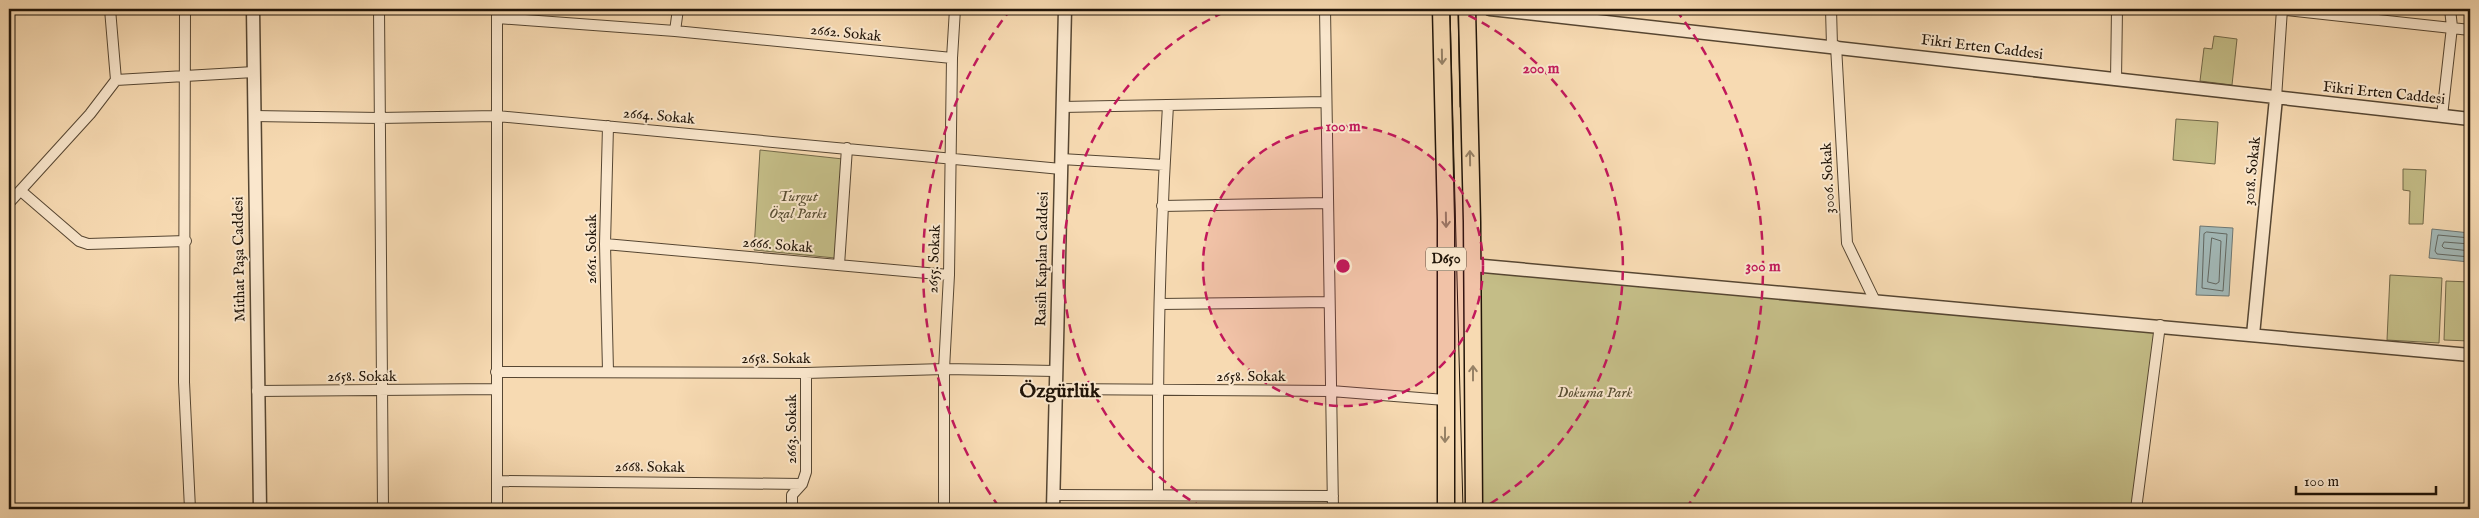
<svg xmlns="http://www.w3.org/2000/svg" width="2479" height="518" font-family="'IM FELL English',serif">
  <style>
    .green { fill: #c4bd87; stroke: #726848 }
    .water { fill: #a2b8b7; stroke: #6e7671 }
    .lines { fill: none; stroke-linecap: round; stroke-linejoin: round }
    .shore { stroke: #616660; stroke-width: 1 }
    .minor-casing { stroke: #564632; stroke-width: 12 }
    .tertiary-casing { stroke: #564632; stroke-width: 15 }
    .trunk-casing { stroke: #201408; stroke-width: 19 }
    .minor { stroke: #fae7cd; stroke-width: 10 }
    .tertiary { stroke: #fae7cd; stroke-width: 12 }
    .trunk { stroke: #f7dab2; stroke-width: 16 }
    .tram { stroke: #201408; stroke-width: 1 }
    .oneway { stroke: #968166 }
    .ring { fill: none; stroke: #c2185b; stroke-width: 2.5; stroke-dasharray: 9 6 }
    .labels { text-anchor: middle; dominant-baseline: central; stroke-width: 4; stroke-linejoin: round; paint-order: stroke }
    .shield { fill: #fae7cd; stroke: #615343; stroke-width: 1 }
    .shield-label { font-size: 14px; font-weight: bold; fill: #201408 }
    .street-label { font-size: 15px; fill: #201408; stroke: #fae7cd }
    .park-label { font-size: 15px; font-style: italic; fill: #594f34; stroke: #fae7cd }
    .district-label { font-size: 20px; font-weight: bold; fill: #201408; stroke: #fae7cd }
    .centre { fill: #c2185b; stroke: #fae7cd; stroke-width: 2.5 }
    .ring-label { font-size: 15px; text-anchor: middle; font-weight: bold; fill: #c2185b; stroke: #fae7cd; stroke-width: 4; stroke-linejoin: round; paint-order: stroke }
  </style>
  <rect width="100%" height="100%" fill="#f7dab2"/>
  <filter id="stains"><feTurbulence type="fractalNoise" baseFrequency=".004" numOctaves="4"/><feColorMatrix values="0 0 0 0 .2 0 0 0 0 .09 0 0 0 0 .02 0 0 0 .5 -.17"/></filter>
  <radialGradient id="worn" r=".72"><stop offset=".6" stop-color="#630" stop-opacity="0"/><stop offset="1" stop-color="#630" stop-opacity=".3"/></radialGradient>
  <path class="green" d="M 2214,36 L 2237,39 L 2232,85 L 2200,81 L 2204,48 L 2212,49 Z
    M 2176,119 L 2218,122 L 2215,164 L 2173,160 Z
    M 760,150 L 843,159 L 835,258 L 754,250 Z
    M 2403,169 L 2426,170 L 2423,224 L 2409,224 L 2410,191 L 2403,190 Z
    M 1472,265 L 2160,325 L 2136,509 L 1475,509 Z
    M 2390,275 L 2442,278 L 2439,343 L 2387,340 Z
    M 2446,281 L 2470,282 L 2470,341 L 2444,340 Z"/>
  <path class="water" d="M 2200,226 L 2233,228 L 2229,296 L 2196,295 Z
    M 2432,229 L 2470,233 L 2469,262 L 2429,258 Z"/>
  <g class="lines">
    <path class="shore" d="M 2207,232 L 2227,234 L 2223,291 L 2202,288 L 2204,234 Z
      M 2212,238 L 2221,241 L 2219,282 L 2216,284 L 2208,282 Z
      M 2470,238 L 2438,235 L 2435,251 L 2437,254 L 2470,257
      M 2470,244 L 2444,242 L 2442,246 L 2444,248 L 2470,251"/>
    <defs>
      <path id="minor" d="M 185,9 L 184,382 L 190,509
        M 379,9 L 383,509
        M 1325,9 L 1333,509
        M 1831,9 L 1832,46
        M 2276,9 L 2470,30
        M 497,18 L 675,31 L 952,58
        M 675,31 L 678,9
        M 1836,46 L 1847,243 L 1875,301
        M 116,80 L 254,72
        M 2116,80 L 2117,9
        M 2276,98 L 2282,9
        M 1062,107 L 1325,102
        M 254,116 L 379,118 L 497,116 L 1061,169
        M 2442,116 L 2452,27 L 2450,9
        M 608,126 L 605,244 L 608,371
        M 1061,159 L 1164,165
        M 21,191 L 79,241 L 88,244 L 186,241
        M 9,203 L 90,114 L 116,80 L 110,9
        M 1162,206 L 1327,203
        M 605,244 L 949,275
        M 839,265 L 847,148
        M 1160,304 L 1329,302
        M 496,372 L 806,373 L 944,369 L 1055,371
        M 1055,389 L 1331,391 L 1445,400
        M 257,391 L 496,389
        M 497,481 L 802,484
        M 1158,494 C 1157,364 1160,235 1168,105
        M 1053,495 L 1333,496
        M 497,509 L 497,9
        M 792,509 L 792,495 L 802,484 L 806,472 L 806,373
        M 944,509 L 944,369 L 949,275 L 952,58 L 955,9
        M 2136,509 L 2160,325"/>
      <path id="tertiary" d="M 253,9 L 260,509
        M 1490,9 L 2470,119
        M 1472,265 L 2470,355
        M 2253,335 L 2276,98
        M 1053,509 L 1065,9"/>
      <path id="trunk" d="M 1441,9 L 1446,220 L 1446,509
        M 1467,9 L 1472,222 L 1474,509"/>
    </defs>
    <use href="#minor" class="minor-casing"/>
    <use href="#tertiary" class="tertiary-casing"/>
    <use href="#trunk" class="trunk-casing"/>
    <use href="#minor" class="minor"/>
    <use href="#tertiary" class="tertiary"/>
    <use href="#trunk" class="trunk"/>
    <path class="tram" d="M 1450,9 L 1463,509
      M 1458,9 L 1460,107"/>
  </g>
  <defs><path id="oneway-shaft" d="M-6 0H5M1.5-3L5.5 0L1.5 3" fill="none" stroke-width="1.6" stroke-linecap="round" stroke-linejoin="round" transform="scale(1.25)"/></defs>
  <g class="oneway">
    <use href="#oneway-shaft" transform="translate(1442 57) rotate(89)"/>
    <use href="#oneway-shaft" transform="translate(1470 158) rotate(-91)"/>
    <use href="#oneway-shaft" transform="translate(1446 220) rotate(89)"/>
    <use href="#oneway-shaft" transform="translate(1473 373) rotate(-90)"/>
    <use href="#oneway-shaft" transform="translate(1445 435) rotate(90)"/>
  </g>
  <circle cx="1343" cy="266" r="140" fill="#c2185b" fill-opacity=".12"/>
  <g class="ring">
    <circle cx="1343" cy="266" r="140"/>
    <path d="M1203 508A280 280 0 0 1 1231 9M1455 9A280 280 0 0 1 1483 508"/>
    <path d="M999 507A420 420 0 0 1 1010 10M1676 10A420 420 0 0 1 1687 507"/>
  </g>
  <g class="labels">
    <rect class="shield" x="1426" y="247.5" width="40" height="23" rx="4"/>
    <g class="shield-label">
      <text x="1446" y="259">D650</text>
    </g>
    <g class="street-label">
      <text transform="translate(846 33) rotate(6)">2662. Sokak</text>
      <text transform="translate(1982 47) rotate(7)">Fikri Erten Caddesi</text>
      <text transform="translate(2384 93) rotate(6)">Fikri Erten Caddesi</text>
      <text transform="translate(659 116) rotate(5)">2664. Sokak</text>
      <text transform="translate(2252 171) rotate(-84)">3018. Sokak</text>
      <text transform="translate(1828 178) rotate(-93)">3006. Sokak</text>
      <text transform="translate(778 245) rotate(5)">2666. Sokak</text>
      <text transform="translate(591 249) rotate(-90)">2661. Sokak</text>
      <text transform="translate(239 259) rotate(-91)">Mithat Paşa Caddesi</text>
      <text transform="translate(934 259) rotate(-88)">2655. Sokak</text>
      <text transform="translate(1042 259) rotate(-89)">Rasih Kaplan Caddesi</text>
      <text x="776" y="358">2658. Sokak</text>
      <text x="362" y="376">2658. Sokak</text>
      <text x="1251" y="376">2658. Sokak</text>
      <text transform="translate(791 429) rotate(-90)">2663. Sokak</text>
      <text transform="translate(650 467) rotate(1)">2668. Sokak</text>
    </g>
    <g class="park-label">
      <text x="798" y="196">Turgut<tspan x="798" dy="17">Özal Parkı</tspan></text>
      <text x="1595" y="392">Dokuma Park</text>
    </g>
    <g class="district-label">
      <text x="1060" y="391">Özgürlük</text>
    </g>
  </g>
  <circle cx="1343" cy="266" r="8" class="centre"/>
  <g class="ring-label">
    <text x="1541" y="73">200 m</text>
    <text x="1343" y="131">100 m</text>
    <text x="1763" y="271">300 m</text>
  </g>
  <rect width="2479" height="518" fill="none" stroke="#f7dab2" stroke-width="30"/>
  <rect x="10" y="10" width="2459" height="498" fill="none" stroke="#201408" stroke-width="2.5"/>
  <rect x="15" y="15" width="2449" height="488" fill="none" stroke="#201408"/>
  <path d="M2296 486v8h140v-8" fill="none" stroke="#201408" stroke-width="2.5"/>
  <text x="2304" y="486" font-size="15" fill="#201408" stroke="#fae7cd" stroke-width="4" paint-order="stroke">100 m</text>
  <rect width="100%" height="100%" filter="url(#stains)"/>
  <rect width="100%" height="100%" fill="url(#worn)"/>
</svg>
